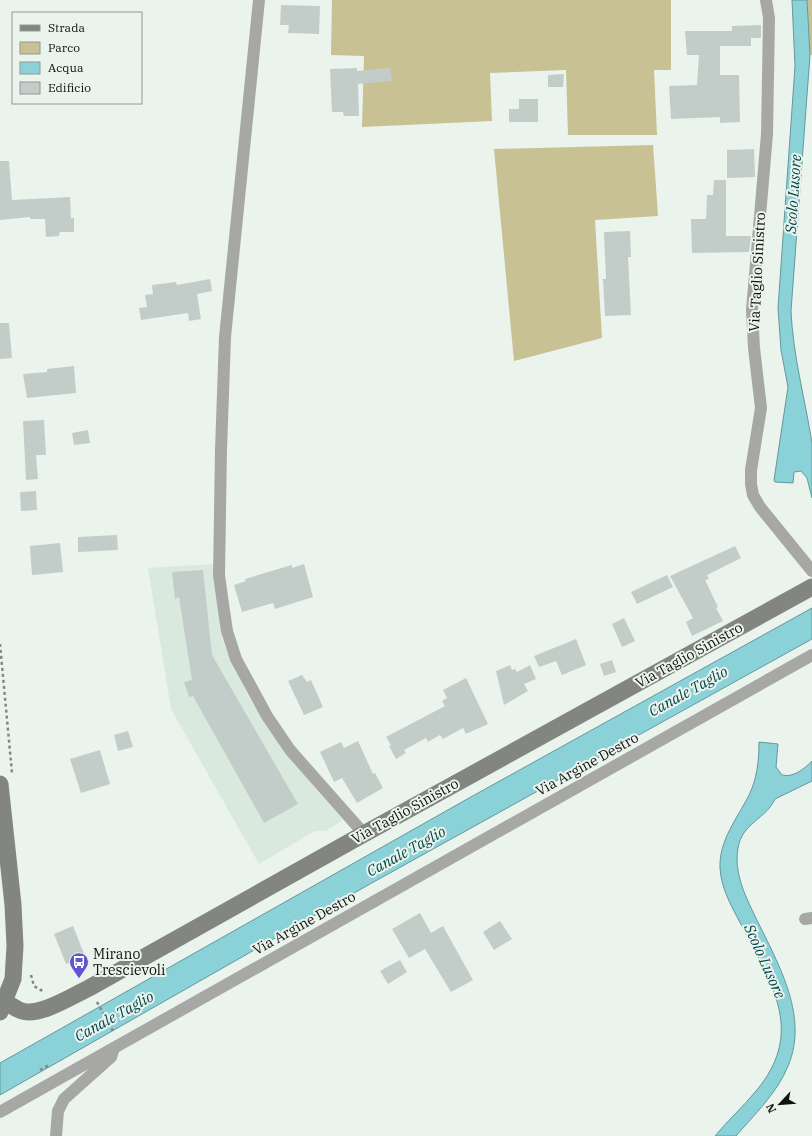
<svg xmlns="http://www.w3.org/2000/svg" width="812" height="1136" font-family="'IBM Plex Serif',serif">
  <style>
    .built { fill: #dae9dd }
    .green { fill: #c7c193 }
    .water { fill: #8ad1d8; stroke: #65989c }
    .building { fill: #c2cdca }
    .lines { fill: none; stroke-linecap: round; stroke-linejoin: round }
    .path { stroke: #828884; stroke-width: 2.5; stroke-dasharray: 3 3; stroke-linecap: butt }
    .street { stroke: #a7a8a5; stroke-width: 12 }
    .secondary { stroke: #838680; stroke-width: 17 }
    .labels { text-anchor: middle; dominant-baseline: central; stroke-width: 4; stroke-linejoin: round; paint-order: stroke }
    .street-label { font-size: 14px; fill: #0f1210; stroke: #ebf3ed }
    .poi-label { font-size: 14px; fill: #0f1210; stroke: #ebf3ed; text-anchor: start }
    .water-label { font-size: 15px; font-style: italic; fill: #03474c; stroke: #ebf3ed }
  </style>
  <rect width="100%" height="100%" fill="#ebf3ed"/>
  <path class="built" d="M 214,564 L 215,591 L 223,642 L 248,696 L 285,754 L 343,820 L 326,831 L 315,831 L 259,864 L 171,709 L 148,568 Z"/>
  <path class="green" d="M 332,0 L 671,0 L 671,70 L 654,70 L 657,135 L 568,135 L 566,70 L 490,73 L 492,121 L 362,127 L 364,56 L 331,55 Z
    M 807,0 L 812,0 L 812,55 L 810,55 Z
    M 653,145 L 658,216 L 595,220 L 602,338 L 514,361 L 494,149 Z"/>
  <path class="water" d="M 792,0 L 807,0 L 810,55 L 791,311 C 793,356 805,399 812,443 C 812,461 812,481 812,498 L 807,478 L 801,471 L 794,472 L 793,483 L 775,482 L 774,480 L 788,387 L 781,350 L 778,308 L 795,66 Z
    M 812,608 L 812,639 L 370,884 L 0,1095 L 0,1063 L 469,798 Z
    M 759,742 L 778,744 L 776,767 L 782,775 C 793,778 804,769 812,761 L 812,781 L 775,799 C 766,819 742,823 738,848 C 734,872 744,893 754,914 C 776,960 810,1015 788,1066 C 778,1092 754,1115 736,1136 L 715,1136 C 728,1120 743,1107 756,1091 C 804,1034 774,988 745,932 C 735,912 721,891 720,868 C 719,840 737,819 749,795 C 757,779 759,761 759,742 Z"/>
  <path class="building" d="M 281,5 L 320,6 L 319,34 L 288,33 L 289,25 L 280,25 Z
    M 761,25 L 761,38 L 751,38 L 751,46 L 720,46 L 720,75 L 739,75 L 740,122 L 720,123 L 720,117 L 671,119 L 669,86 L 697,85 L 699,55 L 687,55 L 685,31 L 732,31 L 732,26 Z
    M 357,68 L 357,71 L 390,68 L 392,81 L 358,84 L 359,116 L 344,116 L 343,112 L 332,112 L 330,69 Z
    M 564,74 L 563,87 L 548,87 L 548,75 Z
    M 519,99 L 538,99 L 538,122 L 509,122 L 509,109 L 519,109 Z
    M 754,149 L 755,177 L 727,178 L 727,150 Z
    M 0,161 L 9,161 L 12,200 L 70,197 L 71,218 L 74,218 L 74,232 L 60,232 L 59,236 L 46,237 L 45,219 L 30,219 L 30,217 L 0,220 Z
    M 714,180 L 726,180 L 726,236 L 751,236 L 749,252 L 692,253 L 691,219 L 706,219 L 707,195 L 713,195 Z
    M 630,231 L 631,257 L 628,257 L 631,315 L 605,316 L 603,279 L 606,279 L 604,232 Z
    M 210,279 L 212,291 L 197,294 L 201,319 L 189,321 L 188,313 L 141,320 L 139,308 L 147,307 L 145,295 L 153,294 L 152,285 L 176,282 L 177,285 Z
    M 0,323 L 9,323 L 12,358 L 0,359 Z
    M 74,366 L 76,393 L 27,398 L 23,374 L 47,372 L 47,369 Z
    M 44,420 L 46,455 L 36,455 L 38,479 L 26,480 L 23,421 Z
    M 88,430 L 90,443 L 74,445 L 72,433 Z
    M 36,491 L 37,510 L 21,511 L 20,492 Z
    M 117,535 L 118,550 L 78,552 L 78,537 Z
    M 60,543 L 63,572 L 32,575 L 30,546 Z
    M 735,546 L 741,558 L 707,575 L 709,579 L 705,580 L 718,607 L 716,608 L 723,621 L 692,636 L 686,622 L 693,618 L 670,576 Z
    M 304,564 L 313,597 L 275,609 L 273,603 L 242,612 L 234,585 L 246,581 L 245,579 L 292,565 L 292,568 Z
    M 203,570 L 212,655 L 298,804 L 264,823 L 193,696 L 189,697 L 184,682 L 192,680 L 179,597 L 175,599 L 172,572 Z
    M 667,575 L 673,587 L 637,604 L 631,592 Z
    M 624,618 L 635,641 L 622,647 L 612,624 Z
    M 576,639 L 586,665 L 562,675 L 556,661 L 539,667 L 534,656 Z
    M 612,660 L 616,672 L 604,676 L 600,664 Z
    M 510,665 L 512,670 L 515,669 L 517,672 L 530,665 L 536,679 L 524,684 L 528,691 L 504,705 L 496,671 Z
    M 302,675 L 307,682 L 311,680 L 323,707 L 304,715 L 288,681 Z
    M 466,678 L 488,724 L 466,734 L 463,728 L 443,739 L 440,735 L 428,742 L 426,738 L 404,750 L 406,753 L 396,759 L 389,746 L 391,745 L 386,737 L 445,706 L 442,701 L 447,698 L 443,690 Z
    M 128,731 L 133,747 L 118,751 L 114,735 Z
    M 358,741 L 373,774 L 375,773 L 383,788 L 357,803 L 342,778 L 334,782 L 320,752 L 341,742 L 344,748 Z
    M 100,750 L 110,784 L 81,793 L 70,759 Z
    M 420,913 L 431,933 L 443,926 L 473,980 L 451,992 L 425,949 L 409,958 L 392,929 Z
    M 500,921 L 512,939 L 494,950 L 483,932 Z
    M 73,926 L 85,956 L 66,964 L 54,934 Z
    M 400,960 L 407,972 L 388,984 L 380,971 Z"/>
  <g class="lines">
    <path class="path" d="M 0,644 L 12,773
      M 31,975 L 34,986 L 44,992
      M 97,1002 L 114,1033
      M 40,1070 L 49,1065"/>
    <path class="street" d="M 259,0 L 225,337 L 221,450 L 219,575 L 223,604 L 227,631 L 236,659 L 267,716 L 290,750 L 358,827 L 362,835
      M 766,0 L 769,18 L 767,134 L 752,310 L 754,348 L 761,408 L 751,470 L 751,484 L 753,495 L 760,507 L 812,571
      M 805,919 L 812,918
      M 0,1112 L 812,655
      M 56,1136 L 58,1111 L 64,1099 L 111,1057 L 114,1048"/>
    <path class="secondary" d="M 0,784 L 13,905 L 15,946 L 13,979 L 0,1012
      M 5,1002 C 11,1005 16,1009 22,1011 C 39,1017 74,995 89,988 L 362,835 L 812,587"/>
  </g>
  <defs>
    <symbol id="bus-pin" viewBox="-11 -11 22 30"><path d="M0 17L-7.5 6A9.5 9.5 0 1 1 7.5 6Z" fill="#5e57cf" stroke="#ebf3ed"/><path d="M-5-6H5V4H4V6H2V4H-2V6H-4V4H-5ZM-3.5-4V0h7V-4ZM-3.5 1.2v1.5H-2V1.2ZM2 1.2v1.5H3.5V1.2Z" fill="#fff"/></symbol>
  </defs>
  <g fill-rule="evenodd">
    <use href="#bus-pin" x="68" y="951" width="22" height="30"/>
  </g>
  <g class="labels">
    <g class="street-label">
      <text transform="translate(757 272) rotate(-87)">Via Taglio Sinistro</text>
      <text transform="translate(689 655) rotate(-29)">Via Taglio Sinistro</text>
      <text transform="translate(587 764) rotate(-29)">Via Argine Destro</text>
      <text transform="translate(405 811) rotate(-29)">Via Taglio Sinistro</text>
      <text transform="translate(304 923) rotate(-29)">Via Argine Destro</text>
    </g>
    <g class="poi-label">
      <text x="93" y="954">Mirano<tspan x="93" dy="16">Trescievoli</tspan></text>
    </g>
    <g class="water-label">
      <text transform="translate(793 194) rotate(-86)">Scolo Lusore</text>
      <text transform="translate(688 691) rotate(-29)">Canale Taglio</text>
      <text transform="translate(406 851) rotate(-29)">Canale Taglio</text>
      <text transform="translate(765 961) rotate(66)">Scolo Lusore</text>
      <text transform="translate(114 1016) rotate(-29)">Canale Taglio</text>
    </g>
  </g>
  <rect x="12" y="12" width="130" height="92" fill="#ebf3ed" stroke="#939995"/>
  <rect x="20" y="25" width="20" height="6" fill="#838680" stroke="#939995"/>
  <text x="48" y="32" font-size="12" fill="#0f1210">Strada</text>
  <rect x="20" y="42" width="20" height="12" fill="#c7c193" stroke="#939995"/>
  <text x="48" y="52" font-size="12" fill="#0f1210">Parco</text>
  <rect x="20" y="62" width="20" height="12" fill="#8ad1d8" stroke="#939995"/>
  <text x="48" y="72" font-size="12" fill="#0f1210">Acqua</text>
  <rect x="20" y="82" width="20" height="12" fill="#c2cdca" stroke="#939995"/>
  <text x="48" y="92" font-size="12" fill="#0f1210">Edificio</text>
  <g transform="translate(780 1104) rotate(244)" stroke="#ebf3ed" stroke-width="3" paint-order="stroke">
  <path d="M0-3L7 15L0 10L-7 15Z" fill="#0f1210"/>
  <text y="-6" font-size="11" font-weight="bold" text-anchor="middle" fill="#0f1210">N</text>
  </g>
</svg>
